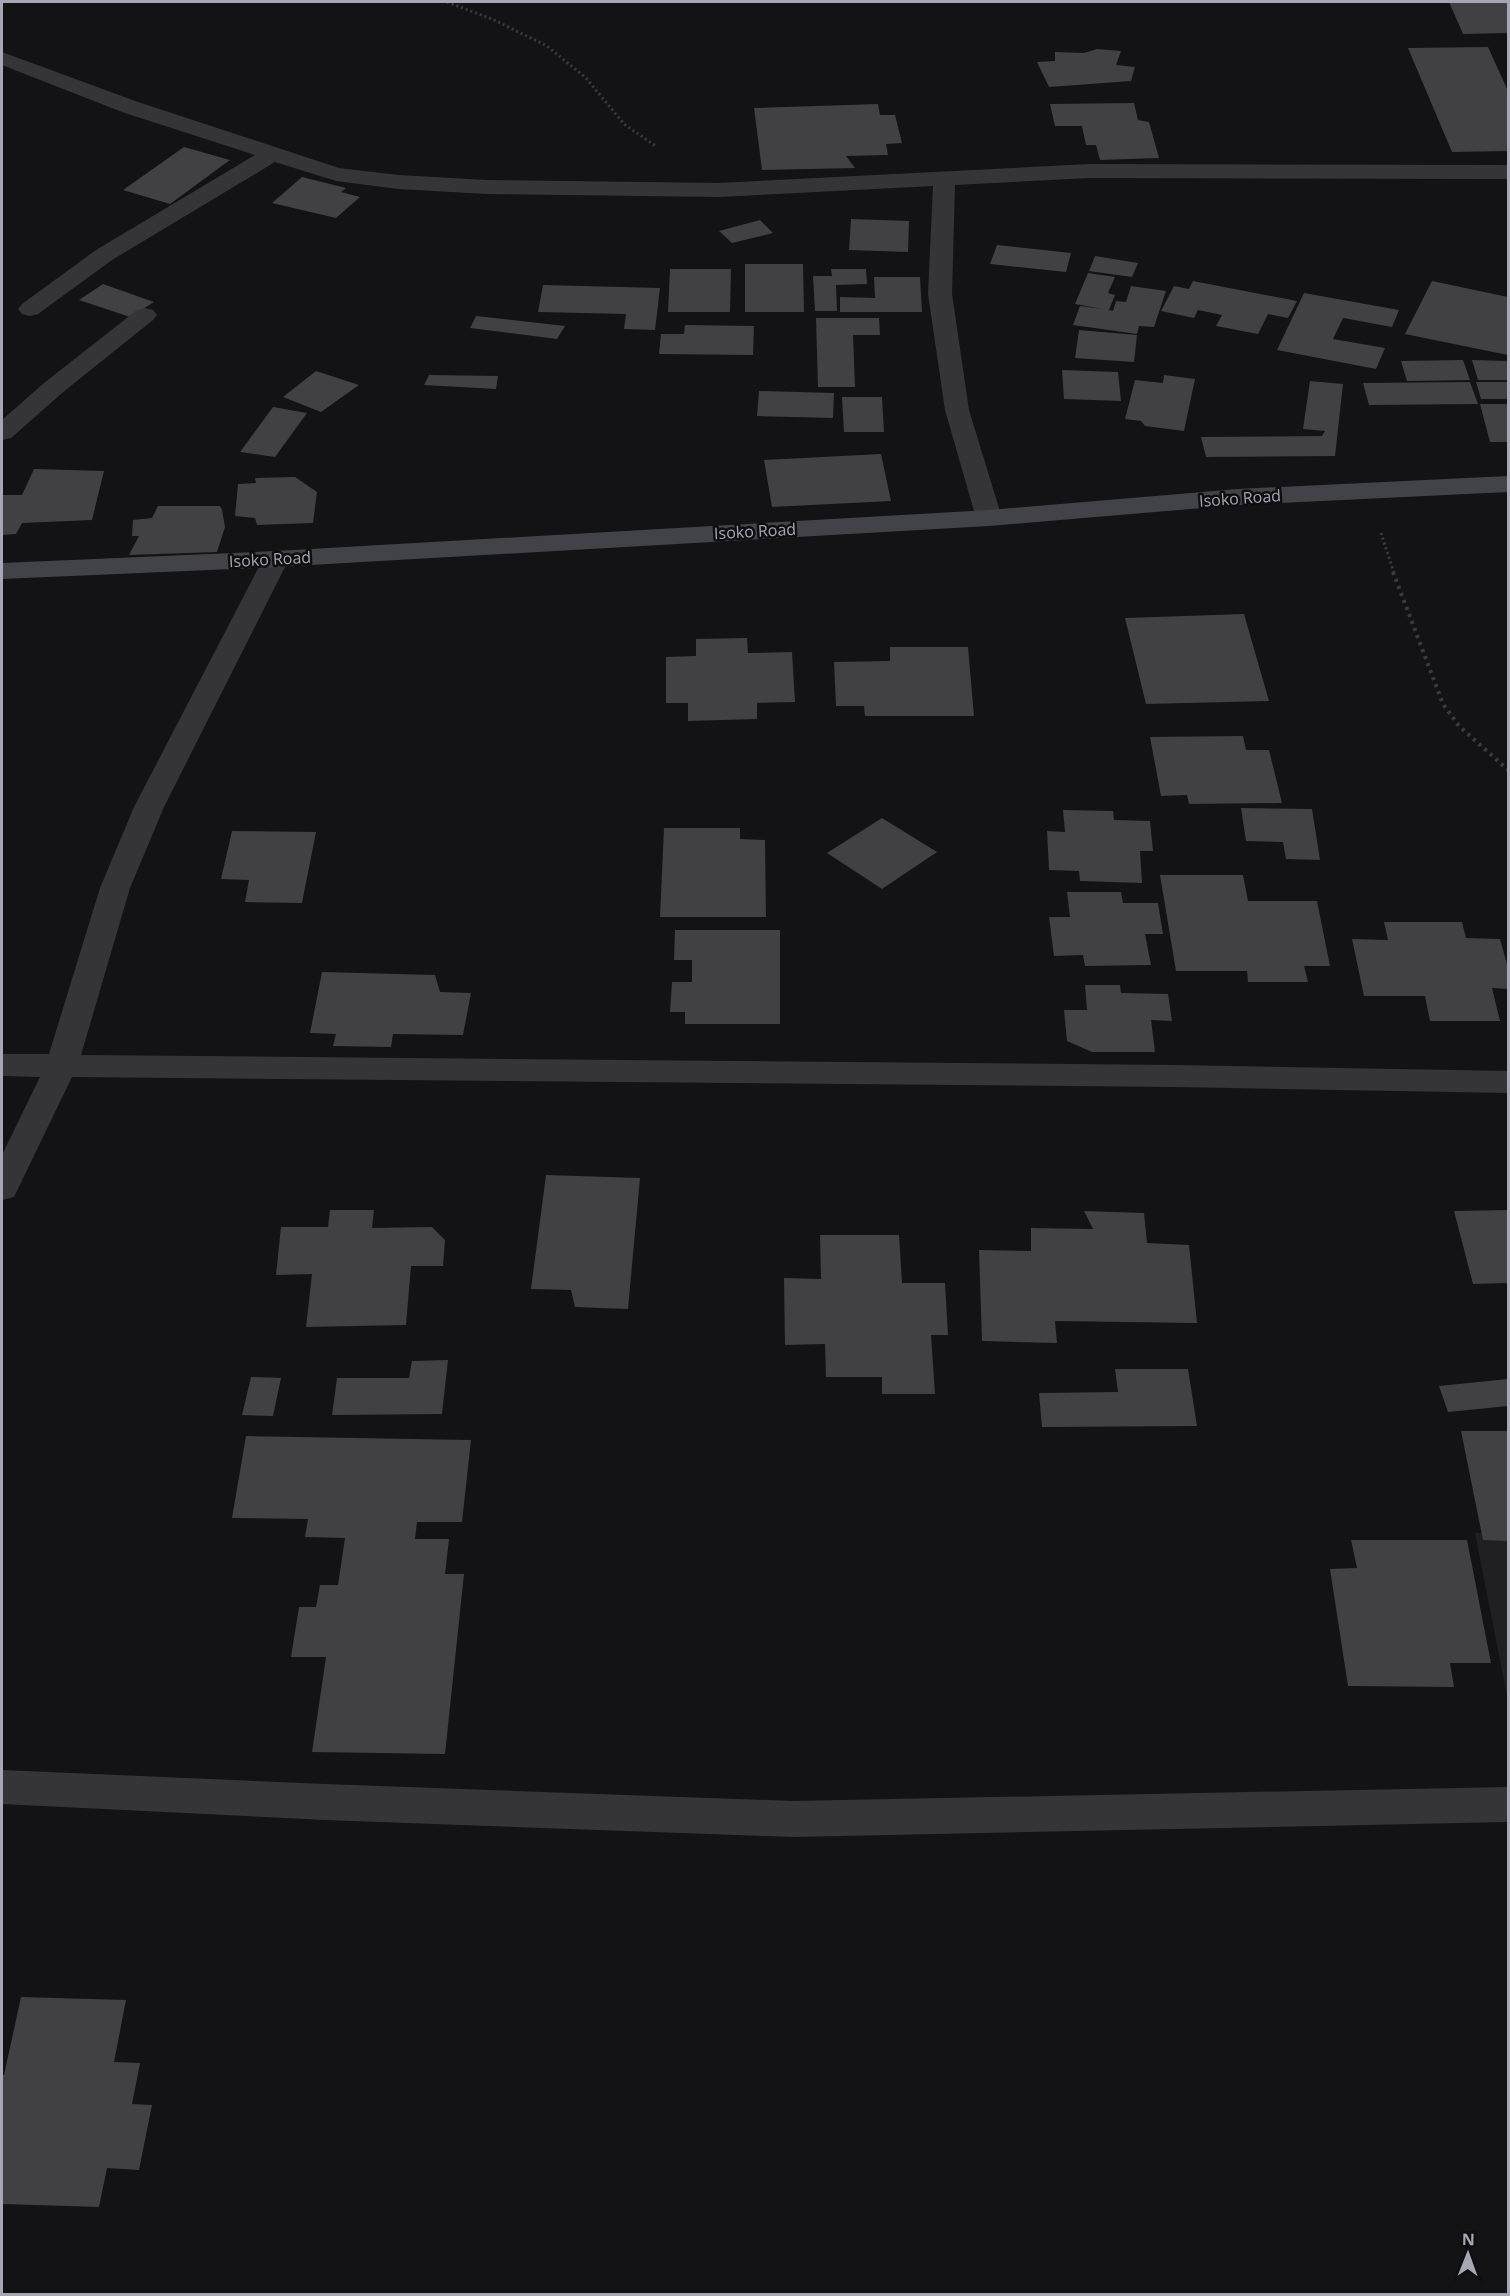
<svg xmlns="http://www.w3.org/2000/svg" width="1510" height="2296" font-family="'Open Sans',sans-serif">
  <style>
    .built { fill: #201f22 }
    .building { fill: #404045 }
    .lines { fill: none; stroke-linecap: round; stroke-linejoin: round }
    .path-far1 { stroke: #3a3b40; stroke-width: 3; stroke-dasharray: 2 3; stroke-linecap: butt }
    .path { stroke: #3a3b40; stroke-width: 4; stroke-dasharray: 3 4.5; stroke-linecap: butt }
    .street { fill: #353439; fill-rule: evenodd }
    .secondary { fill: #424349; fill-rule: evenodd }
    .labels { text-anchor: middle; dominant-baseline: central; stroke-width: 5; stroke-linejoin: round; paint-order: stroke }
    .far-street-label { font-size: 16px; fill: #a5a7b4; stroke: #0e0e10 }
  </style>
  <rect width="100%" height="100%" fill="#131315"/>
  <path class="built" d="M 1475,1533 L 1508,1533 L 1508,1701 Z"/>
  <path class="building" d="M 1449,2 L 1508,2 L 1508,33 L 1463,34 Z
    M 1488,47 L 1508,91 L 1508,151 L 1452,152 L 1408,48 Z
    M 1097,49 L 1121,51 L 1116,65 L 1135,67 L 1131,81 L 1049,87 L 1037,62 L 1055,61 L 1055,52 L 1084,53 Z
    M 1134,103 L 1138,120 L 1149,122 L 1159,158 L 1100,160 L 1096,145 L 1086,145 L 1082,126 L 1055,126 L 1050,104 Z
    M 878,104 L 880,115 L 895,115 L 902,143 L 886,144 L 888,155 L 846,156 L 855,168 L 762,170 L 754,108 Z
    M 184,147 L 230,160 L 170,204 L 123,190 Z
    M 302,177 L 346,188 L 341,192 L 360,197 L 336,218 L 272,203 Z
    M 851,219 L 909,221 L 908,252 L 849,250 Z
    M 760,220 L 773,233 L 732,243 L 719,231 Z
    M 997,245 L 1071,253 L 1066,272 L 990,264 Z
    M 1095,256 L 1138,263 L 1132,277 L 1089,271 Z
    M 745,264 L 803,264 L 804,312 L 745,312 Z
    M 670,269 L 731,269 L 730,312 L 668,312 Z
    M 831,269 L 866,269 L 867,284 L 836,285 L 837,311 L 815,311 L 813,276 L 832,276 Z
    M 1088,273 L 1115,277 L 1108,293 L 1115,295 L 1109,310 L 1113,311 L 1116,301 L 1126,302 L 1131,286 L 1166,291 L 1154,327 L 1139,326 L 1137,334 L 1073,325 L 1080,306 L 1103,309 L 1075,304 Z
    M 874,277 L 920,277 L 922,312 L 840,312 L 840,297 L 875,298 Z
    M 1193,281 L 1297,301 L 1288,318 L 1268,314 L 1258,334 L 1216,326 L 1222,315 L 1198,310 L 1194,318 L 1161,311 L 1174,286 L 1189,289 Z
    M 1432,281 L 1508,297 L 1508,355 L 1405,334 Z
    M 103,284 L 154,302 L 130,317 L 79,300 Z
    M 543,285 L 660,288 L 655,330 L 624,329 L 626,314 L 538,312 Z
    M 1304,293 L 1399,310 L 1392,327 L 1343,318 L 1333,339 L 1385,348 L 1376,369 L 1277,350 Z
    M 476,316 L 565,326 L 557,339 L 470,328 Z
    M 816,318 L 879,318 L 880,335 L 853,335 L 855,387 L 818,387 Z
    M 685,325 L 754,326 L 753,355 L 659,354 L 661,334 L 684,334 Z
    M 1079,330 L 1137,335 L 1134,362 L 1075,358 Z
    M 1463,360 L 1470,380 L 1407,381 L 1401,361 Z
    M 1472,360 L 1508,361 L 1508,380 L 1478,380 Z
    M 1062,370 L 1118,372 L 1121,401 L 1064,399 Z
    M 316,371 L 359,385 L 321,412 L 283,397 Z
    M 429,375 L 498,376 L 496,389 L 424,385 Z
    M 1164,375 L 1195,379 L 1184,431 L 1145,426 L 1141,421 L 1125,419 L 1135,380 L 1163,383 Z
    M 1310,381 L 1343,384 L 1335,456 L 1206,457 L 1201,437 L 1322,436 L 1325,431 L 1303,429 Z
    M 1470,382 L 1478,404 L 1369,405 L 1363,383 Z
    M 1476,382 L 1508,382 L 1508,399 L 1481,399 Z
    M 759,391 L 834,393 L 833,418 L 757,416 Z
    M 842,397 L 882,397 L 884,432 L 844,432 Z
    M 1480,404 L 1508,404 L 1508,442 L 1490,442 Z
    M 273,407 L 307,413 L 275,457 L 240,452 Z
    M 881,454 L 891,501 L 772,507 L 764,460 Z
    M 34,469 L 104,471 L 92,520 L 22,523 L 16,534 L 2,535 L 2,495 L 22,495 Z
    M 295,477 L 317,492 L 313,523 L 257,525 L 255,518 L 235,516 L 238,484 L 256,483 L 255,478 Z
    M 158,506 L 220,506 L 222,510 L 225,527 L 217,552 L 129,555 L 139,536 L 132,536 L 133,520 L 152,518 Z
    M 1244,614 L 1269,701 L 1146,704 L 1125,618 Z
    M 747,638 L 748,653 L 792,652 L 795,702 L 757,703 L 757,719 L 688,721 L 688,703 L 666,703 L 666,657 L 696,656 L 696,639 Z
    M 890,647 L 968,647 L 974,716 L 865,716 L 864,706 L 836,706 L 834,662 L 890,661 Z
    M 1243,736 L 1246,750 L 1269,750 L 1282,803 L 1189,804 L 1187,795 L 1161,796 L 1150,737 Z
    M 1241,808 L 1312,809 L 1320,860 L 1286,859 L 1283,842 L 1246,841 Z
    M 1063,810 L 1113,811 L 1114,820 L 1150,821 L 1153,851 L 1140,851 L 1142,883 L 1080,881 L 1079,871 L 1049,870 L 1047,831 L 1065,832 Z
    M 882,818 L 937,852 L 882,889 L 827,853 Z
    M 664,828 L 740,828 L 740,839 L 765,840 L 766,917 L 660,917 Z
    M 232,831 L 316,832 L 302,903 L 245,902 L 249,880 L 221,879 Z
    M 1160,875 L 1243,875 L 1248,901 L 1317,901 L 1330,966 L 1304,966 L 1308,982 L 1248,982 L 1247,971 L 1176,971 Z
    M 1067,892 L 1121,892 L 1123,903 L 1158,903 L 1163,934 L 1145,934 L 1151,965 L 1085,966 L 1083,955 L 1054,956 L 1049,917 L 1070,917 Z
    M 1384,922 L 1462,922 L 1466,938 L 1500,939 L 1508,968 L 1508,989 L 1492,988 L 1500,1021 L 1430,1021 L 1425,996 L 1364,996 L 1352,939 L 1388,940 Z
    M 675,930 L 780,930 L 780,1024 L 685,1024 L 685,1012 L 670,1012 L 672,982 L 692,982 L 692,960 L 674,960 Z
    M 322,972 L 435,975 L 440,992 L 471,993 L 463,1035 L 393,1034 L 391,1047 L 333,1046 L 336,1034 L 310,1033 Z
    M 1085,985 L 1120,985 L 1121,993 L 1168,994 L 1172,1021 L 1151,1020 L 1155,1052 L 1092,1052 L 1067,1041 L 1064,1010 L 1087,1010 Z
    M 546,1175 L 640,1178 L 628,1309 L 575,1307 L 571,1290 L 531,1289 Z
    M 330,1210 L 374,1210 L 372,1228 L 432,1227 L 445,1240 L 443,1266 L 411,1266 L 406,1325 L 306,1327 L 312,1274 L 276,1275 L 281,1227 L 328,1227 Z
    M 1508,1210 L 1508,1283 L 1473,1284 L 1454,1211 Z
    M 1084,1211 L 1144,1213 L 1147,1243 L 1189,1245 L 1197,1323 L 1055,1321 L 1057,1343 L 982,1341 L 979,1250 L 1031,1251 L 1031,1228 L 1093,1229 Z
    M 820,1235 L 899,1235 L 902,1283 L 945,1283 L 948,1335 L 931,1335 L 935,1394 L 882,1394 L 882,1377 L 826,1377 L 825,1344 L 785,1345 L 784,1278 L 821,1279 Z
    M 448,1360 L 442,1414 L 332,1415 L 337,1378 L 409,1378 L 412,1361 Z
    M 1115,1369 L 1188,1369 L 1197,1426 L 1042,1427 L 1039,1393 L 1118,1392 Z
    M 251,1377 L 281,1378 L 273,1416 L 242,1415 Z
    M 1508,1379 L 1508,1406 L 1448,1412 L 1439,1386 Z
    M 1461,1431 L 1508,1431 L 1508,1541 L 1483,1540 Z
    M 246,1436 L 471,1440 L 462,1522 L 417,1522 L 415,1539 L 449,1539 L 445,1574 L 464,1574 L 445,1754 L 312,1752 L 326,1657 L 291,1657 L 299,1607 L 316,1607 L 320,1585 L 338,1585 L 345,1538 L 305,1537 L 308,1519 L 232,1518 Z
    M 1351,1540 L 1467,1540 L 1491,1663 L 1450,1663 L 1454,1687 L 1348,1686 L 1330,1569 L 1357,1568 Z
    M 21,1997 L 126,2000 L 114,2062 L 140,2063 L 132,2104 L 152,2105 L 139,2170 L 107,2168 L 99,2207 L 2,2204 L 2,2075 L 4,2075 Z"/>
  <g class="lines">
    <path class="path-far1" d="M 447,2 L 492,19 L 547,46 L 586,78 L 624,124 L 657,147
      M 1381,533 L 1394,573"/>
    <path class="path" d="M 1393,572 L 1443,704 L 1459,726 L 1508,770"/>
    <path class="street" d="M 2,52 L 138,102 L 339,168 L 398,175 L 487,180 L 719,183 L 1090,164 L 1508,165 L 1508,179 L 1090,178 L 955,185 L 952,294 L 969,410 L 1002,518 L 998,524 L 989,526 L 980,524 L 976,518 L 945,410 L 928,294 L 933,186 L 719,197 L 487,194 L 398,189 L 336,181 L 275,162 L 112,260 L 38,314 L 30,316 L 22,314 L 18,309 L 22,304 L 96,250 L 255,155 L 122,112 L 2,65 Z
      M 145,308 L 153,310 L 157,315 L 153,320 L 62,393 L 11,438 L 2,440 L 2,420 L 44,383 L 137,310 Z
      M 276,551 L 285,553 L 289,559 L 164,807 L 130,888 L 81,1055 L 1176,1065 L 1508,1071 L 1508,1093 L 1176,1087 L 72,1077 L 14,1197 L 2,1200 L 2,1155 L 40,1077 L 2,1076 L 2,1054 L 49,1054 L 100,888 L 134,807 L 263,559 L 267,553 Z
      M 2,1770 L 325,1784 L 793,1801 L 1508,1787 L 1508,1822 L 793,1837 L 325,1820 L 2,1804 Z"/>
    <path class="secondary" d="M 1508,476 L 1508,492 L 1238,505 L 989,526 L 276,567 L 2,579 L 2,563 L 276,551 L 989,510 L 1238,489 Z"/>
  </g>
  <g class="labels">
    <g class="far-street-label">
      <text transform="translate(1240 498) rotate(-4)">Isoko Road</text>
      <text transform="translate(755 531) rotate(-3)">Isoko Road</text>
      <text transform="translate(270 559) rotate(-3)">Isoko Road</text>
    </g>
  </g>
  <rect width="1510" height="2296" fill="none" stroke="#a5a7b4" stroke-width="6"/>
  <g transform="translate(1468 2254) rotate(1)" stroke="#0e0e10" stroke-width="4.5" paint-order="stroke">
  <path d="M0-4.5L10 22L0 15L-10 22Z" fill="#a5a7b4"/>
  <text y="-9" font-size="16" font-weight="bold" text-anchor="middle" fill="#a5a7b4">N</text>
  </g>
</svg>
